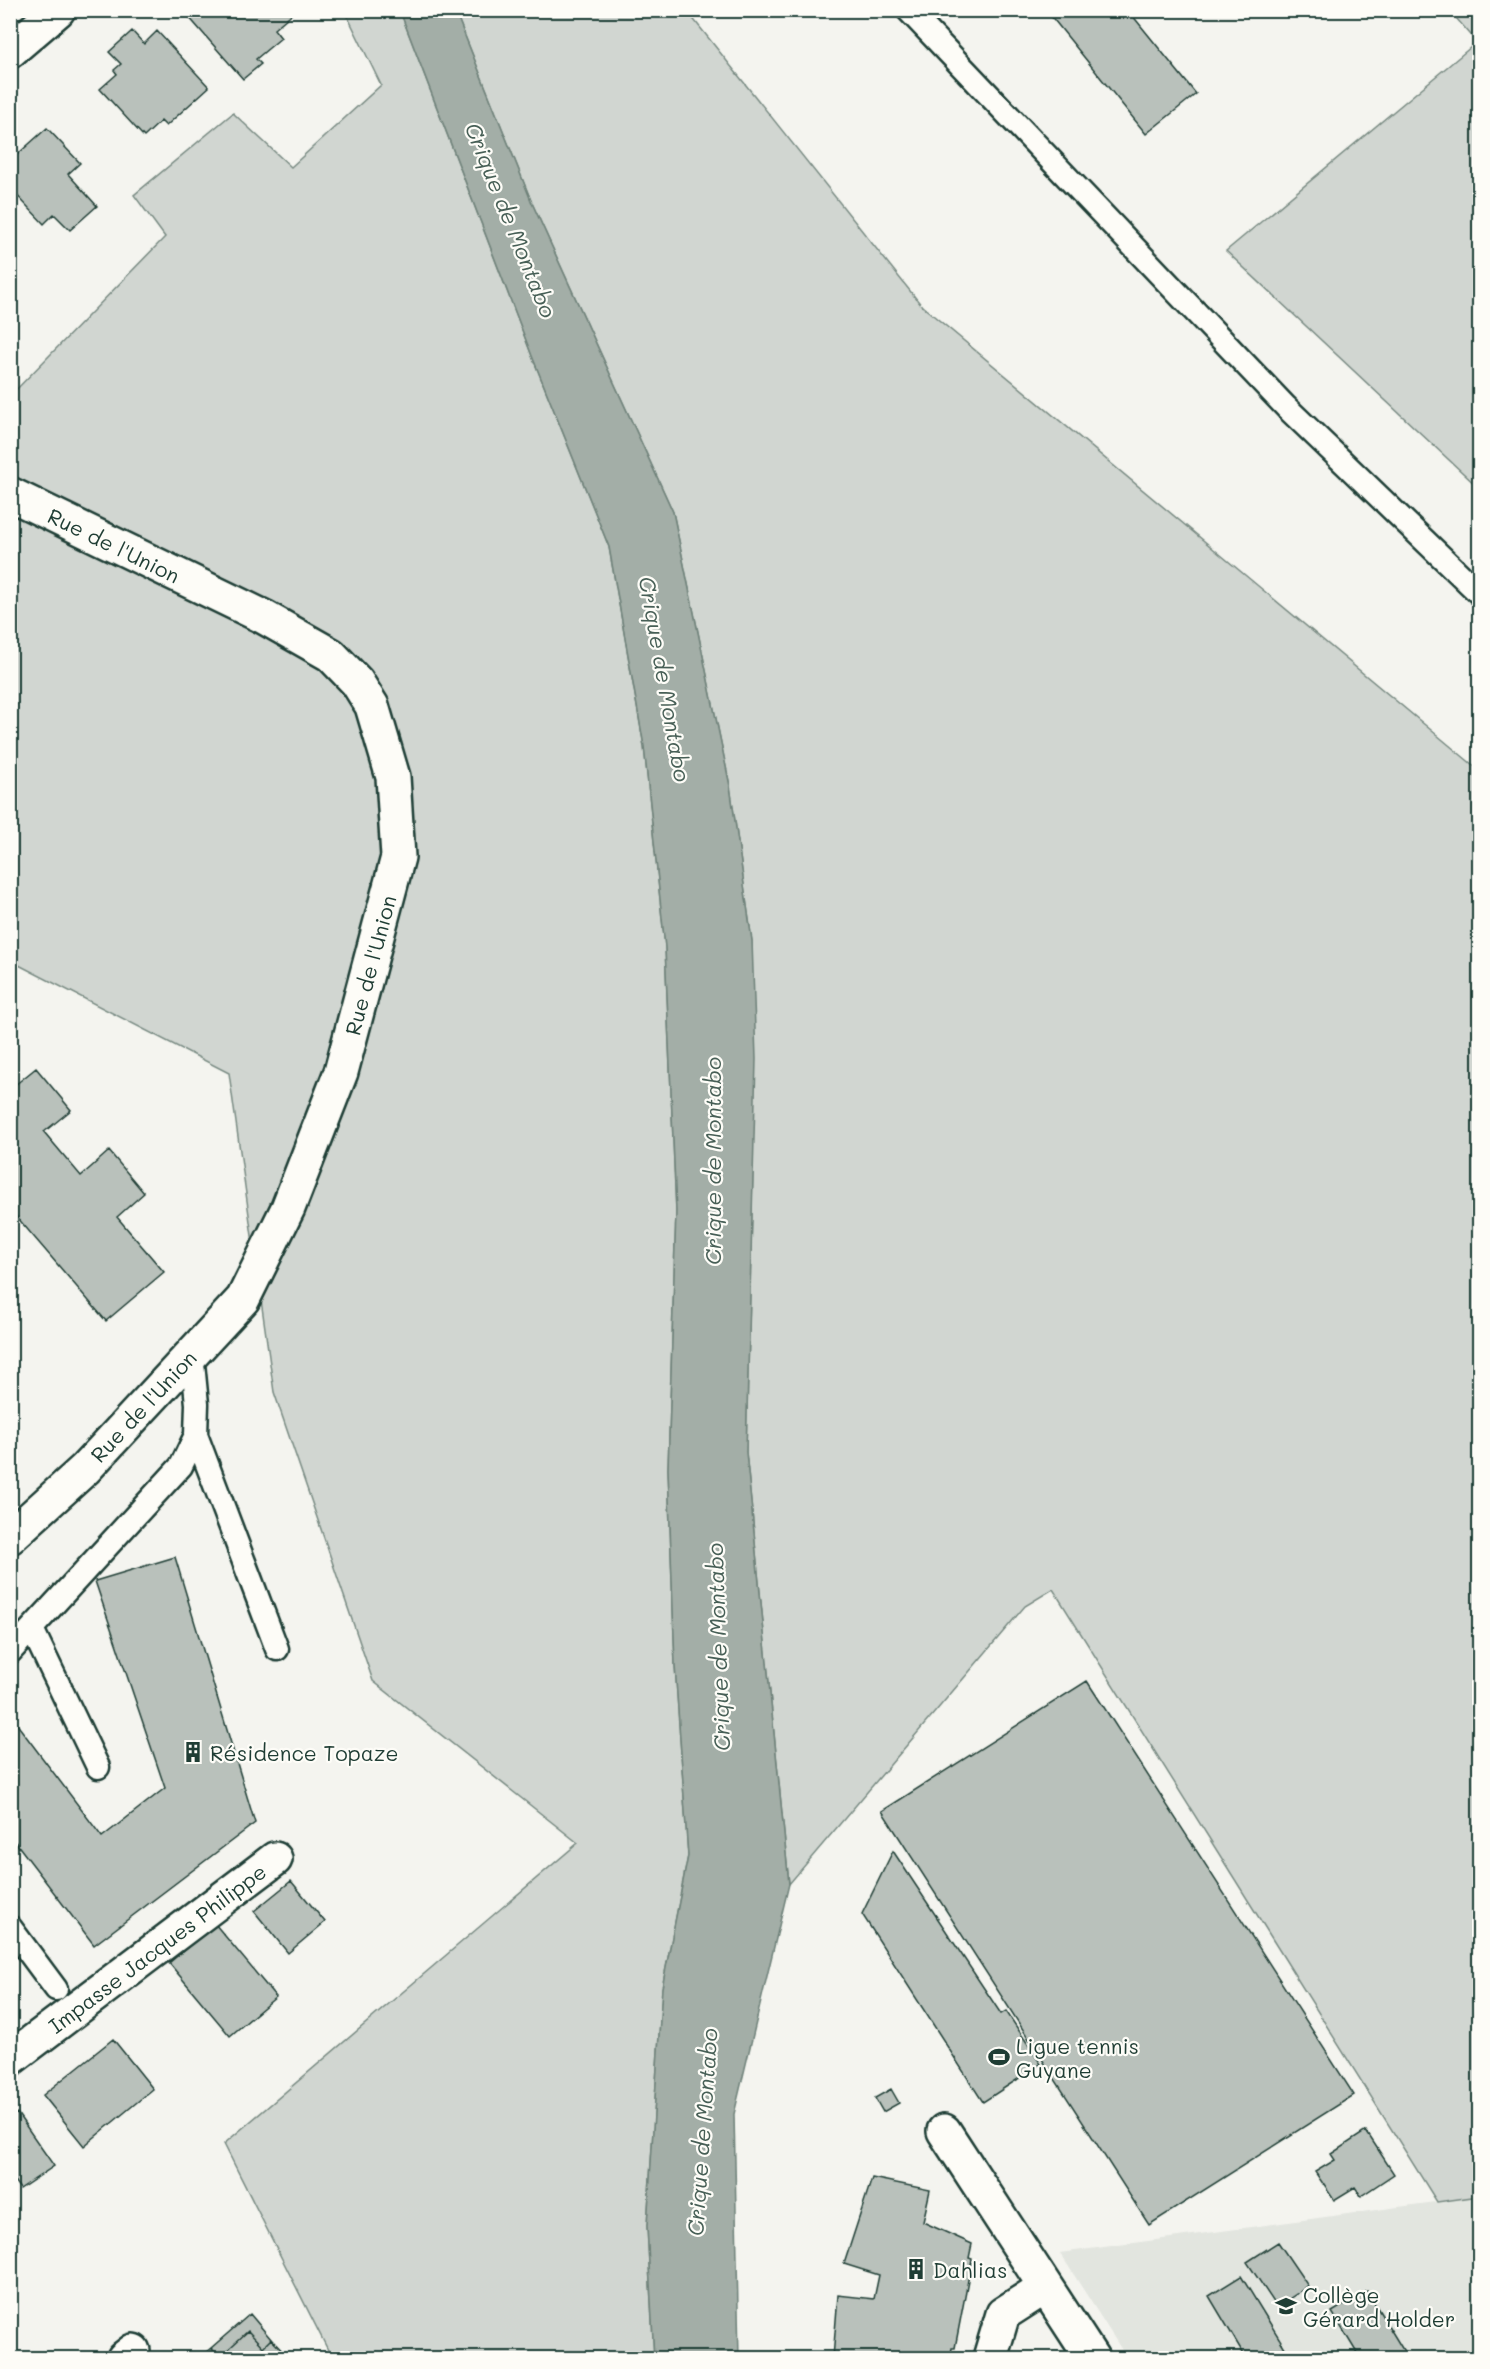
<svg xmlns="http://www.w3.org/2000/svg" width="1490" height="2369" font-family="Mali,sans-serif">
  <style>
    .built { fill: #e2e5df }
    .green { fill: #d1d6d1; stroke: #788a82; stroke-width: 1.5 }
    .water { fill: #a3aea7; stroke: #6e8179; stroke-width: 1.5 }
    .building { fill: #b9c1bb; stroke: #1f3d34; stroke-width: 1.5 }
    .lines { fill: none; stroke-linecap: round; stroke-linejoin: round }
    .lane-casing { stroke: #1f3d34; stroke-width: 27 }
    .street-casing { stroke: #1f3d34; stroke-width: 38 }
    .lane { stroke: #fdfcf7; stroke-width: 22 }
    .street { stroke: #fdfcf7; stroke-width: 33 }
    .labels { text-anchor: middle; dominant-baseline: central; stroke-width: 4.5; stroke-linejoin: round; paint-order: stroke }
    .street-label { font-size: 21px; fill: #1f3d34; stroke: #fdfcf7 }
    .poi-label { font-size: 21px; fill: #1f3d34; stroke: #fdfcf7; text-anchor: start }
    .water-label { font-size: 22px; font-style: italic; fill: #475f56; stroke: #fdfcf7 }
  </style>
  <rect width="100%" height="100%" fill="#f4f4ef"/>
  <filter id="ink" filterUnits="userSpaceOnUse"><feTurbulence type="fractalNoise" baseFrequency=".0167" numOctaves="2"/><feDisplacementMap in="SourceGraphic" scale="12" xChannelSelector="R" yChannelSelector="G"/><feConvolveMatrix kernelMatrix="1 2 1 2 8 2 1 2 1" color-interpolation-filters="sRGB"/></filter>
  <g filter="url(#ink)">
    <path class="built" d="M 1479,2196 L 1479,2358 L 1127,2358 L 1060,2253 Z"/>
    <path class="green" d="M 345,11 L 400,11 L 532,356 L 609,547 L 644,746 L 665,947 L 676,1211 L 668,1469 L 675,1665 L 688,1856 L 662,1988 L 647,2226 L 654,2358 L 332,2358 L 224,2144 L 578,1843 L 373,1681 L 274,1392 L 229,1073 L 11,961 L 10,396 L 165,237 L 134,195 L 233,113 L 291,167 L 381,85 Z
      M 455,11 L 687,11 L 922,306 L 1479,770 L 1479,2196 L 1437,2202 L 1053,1589 L 1025,1606 L 789,1884 L 746,1452 L 753,1165 L 752,941 L 730,786 L 673,512 L 532,203 Z
      M 1450,11 L 1479,11 L 1479,488 L 1226,251 L 1477,42 Z"/>
    <path class="water" d="M 400,11 L 455,11 L 532,203 L 673,512 L 730,786 L 752,941 L 756,1059 L 746,1452 L 789,1884 L 734,2114 L 739,2358 L 654,2358 L 647,2226 L 662,1988 L 688,1856 L 675,1665 L 668,1469 L 676,1211 L 665,947 L 644,746 L 609,547 L 532,356 Z"/>
    <path class="building" d="M 195,10 L 294,10 L 295,11 L 274,29 L 281,38 L 256,59 L 261,64 L 243,79 L 188,16 Z
      M 1046,10 L 1128,10 L 1196,94 L 1146,134 Z
      M 132,31 L 144,44 L 157,31 L 209,87 L 166,126 L 161,121 L 144,137 L 100,89 L 117,74 L 114,70 L 121,64 L 109,52 Z
      M 47,128 L 80,163 L 68,174 L 97,206 L 70,230 L 54,214 L 44,224 L 10,188 L 10,161 Z
      M 36,1068 L 71,1110 L 44,1132 L 81,1176 L 109,1151 L 144,1193 L 117,1217 L 164,1272 L 106,1321 L 10,1209 L 10,1089 Z
      M 175,1557 L 255,1823 L 94,1945 L 10,1835 L 10,1715 L 102,1837 L 165,1788 L 95,1581 Z
      M 1087,1681 L 1354,2095 L 1149,2225 L 882,1811 Z
      M 893,1851 L 1001,2014 L 1006,2011 L 1041,2064 L 983,2102 L 862,1914 Z
      M 291,1881 L 325,1922 L 288,1953 L 254,1911 Z
      M 215,1924 L 276,1997 L 230,2036 L 169,1963 Z
      M 113,2039 L 153,2089 L 84,2146 L 43,2095 Z
      M 891,2089 L 899,2103 L 883,2112 L 875,2098 Z
      M 17,2113 L 54,2166 L 20,2189 L 10,2175 L 10,2118 Z
      M 1366,2131 L 1394,2174 L 1361,2196 L 1355,2187 L 1334,2200 L 1315,2172 L 1335,2160 L 1331,2154 Z
      M 872,2178 L 930,2190 L 923,2222 L 972,2244 L 969,2258 L 972,2259 L 955,2348 L 952,2348 L 950,2358 L 833,2358 L 838,2295 L 874,2299 L 879,2275 L 844,2264 Z
      M 1278,2242 L 1308,2286 L 1277,2307 L 1247,2262 Z
      M 1241,2276 L 1290,2356 L 1286,2358 L 1246,2358 L 1209,2296 Z
      M 1367,2291 L 1408,2358 L 1360,2358 L 1332,2312 Z
      M 250,2314 L 271,2339 L 263,2347 L 248,2331 L 220,2357 L 211,2348 Z
      M 248,2331 L 263,2347 L 271,2339 L 289,2358 L 199,2358 L 211,2348 L 220,2357 Z"/>
    <g class="lines">
      <defs>
        <path id="lane" d="M 908,10 L 1286,407 L 1480,594
          M 196,1435 L 277,1649
          M 32,1629 L 98,1767
          M 10,1652 L 181,1466 L 196,1435 L 197,1404 L 192,1353
          M 10,1927 L 56,1989"/>
        <path id="street" d="M 10,51 L 58,10
          M 10,494 L 264,617 L 331,655 L 357,682 L 372,706 L 393,777 L 398,857 L 341,1072 L 288,1208 L 243,1299 L 85,1469 L 10,1537
          M 10,2059 L 275,1859
          M 944,2131 L 1092,2358
          M 124,2358 L 133,2351
          M 990,2358 L 1003,2314 L 1045,2287"/>
      </defs>
      <use href="#lane" class="lane-casing"/>
      <use href="#street" class="street-casing"/>
      <use href="#lane" class="lane"/>
      <use href="#street" class="street"/>
    </g>
  </g>
  <defs>
    <symbol id="building-bare" viewBox="-9 -9 18 18"><path d="M-4-6H4V6H1V3H-1V6H-4ZM-2.5-4.3h1.7v1.8h-1.7ZM.8-4.3h1.7v1.8H.8ZM-2.5-1h1.7V.8h-1.7ZM.8-1h1.7V.8H.8Z" fill="#1f3d34" stroke="#fdfcf7" stroke-width="2.5" paint-order="stroke"/></symbol>
    <symbol id="stadium-bare" viewBox="-9 -9 18 18"><path d="M0-5a6.5 5 0 1 0 0 10a6.5 5 0 1 0 0-10ZM-3.5-1.8h7v3.6h-7Z" fill="#1f3d34" stroke="#fdfcf7" stroke-width="2.5" paint-order="stroke"/></symbol>
    <symbol id="school-bare" viewBox="-9 -9 18 18"><path d="M0-5L7-2L0 1L-7-2ZM-4 1L0 2.5L4 1V4Q0 6-4 4Z" fill="#1f3d34" stroke="#fdfcf7" stroke-width="2.5" paint-order="stroke"/></symbol>
  </defs>
  <g fill-rule="evenodd">
    <use href="#building-bare" x="178" y="1737" width="30" height="30"/>
    <use href="#stadium-bare" x="984" y="2042" width="30" height="30"/>
    <use href="#building-bare" x="901" y="2254" width="30" height="30"/>
    <use href="#school-bare" x="1271" y="2291" width="30" height="30"/>
  </g>
  <g class="labels">
    <g class="street-label">
      <text transform="translate(114 545) rotate(26)">Rue de l'Union</text>
      <text transform="translate(370 965) rotate(-75)">Rue de l'Union</text>
      <text transform="translate(143 1406) rotate(-47)">Rue de l'Union</text>
      <text transform="translate(157 1948) rotate(-37)">Impasse Jacques Philippe</text>
    </g>
    <g class="poi-label">
      <text x="210" y="1752">Résidence Topaze</text>
      <text x="1016" y="2045">Ligue tennis<tspan x="1016" dy="24">Guyane</tspan></text>
      <text x="933" y="2269">Dahlias</text>
      <text x="1303" y="2294">Collège<tspan x="1303" dy="24">Gérard Holder</tspan></text>
    </g>
    <g class="water-label">
      <text transform="translate(511 220) rotate(68)">Crique de Montabo</text>
      <text transform="translate(665 679) rotate(80)">Crique de Montabo</text>
      <text transform="translate(712 1161) rotate(-90)">Crique de Montabo</text>
      <text transform="translate(718 1647) rotate(-92)">Crique de Montabo</text>
      <text transform="translate(702 2132) rotate(-86)">Crique de Montabo</text>
    </g>
  </g>
  <rect width="1490" height="2369" fill="none" stroke="#fdfcf7" stroke-width="36"/>
  <rect x="18" y="18" width="1454" height="2333" fill="none" stroke="#1f3d34" stroke-width="2" filter="url(#ink)"/>
</svg>
